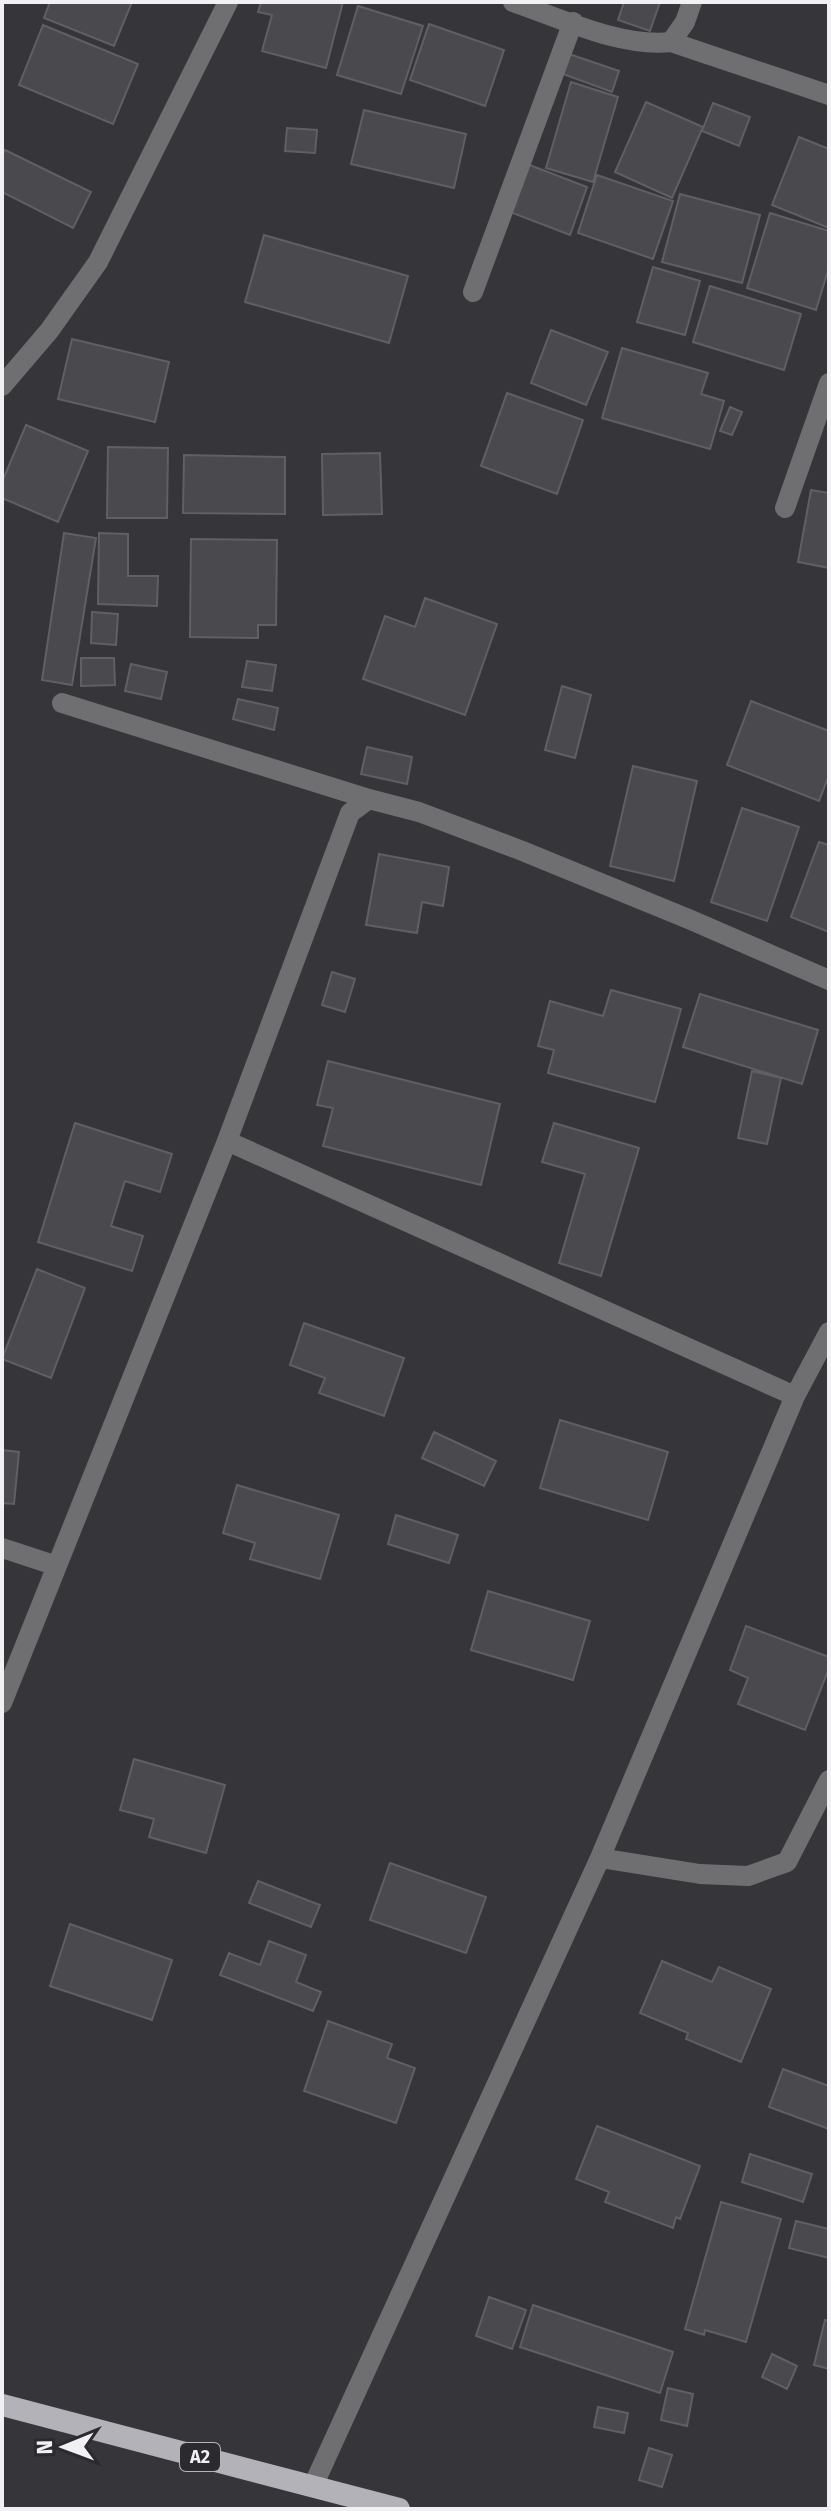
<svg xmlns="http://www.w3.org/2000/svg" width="831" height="2511" font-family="'Fira Sans',sans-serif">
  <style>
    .building { fill: #4a4a4e; stroke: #5f5f64; stroke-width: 2 }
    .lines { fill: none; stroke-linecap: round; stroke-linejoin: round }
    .minor { stroke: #6f6f71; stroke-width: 20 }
    .trunk { stroke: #b2b2b8; stroke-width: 22 }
    .labels { text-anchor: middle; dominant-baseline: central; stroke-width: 7; stroke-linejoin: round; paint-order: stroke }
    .shield { fill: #2b2b2f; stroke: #b6b6b9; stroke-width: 2 }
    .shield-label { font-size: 18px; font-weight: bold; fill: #f1f1f4 }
  </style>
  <rect width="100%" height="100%" fill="#35353a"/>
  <path class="building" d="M 50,2 L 132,2 L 114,46 L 44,18 Z
    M 261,2 L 343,2 L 326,68 L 262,51 L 272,15 L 258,12 Z
    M 624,2 L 660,2 L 650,31 L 618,20 Z
    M 358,6 L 423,26 L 401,94 L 337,75 Z
    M 429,24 L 504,50 L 485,106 L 410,80 Z
    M 43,25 L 138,64 L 113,124 L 19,85 Z
    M 566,53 L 619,71 L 612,92 L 560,73 Z
    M 571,82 L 618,97 L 593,182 L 546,168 Z
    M 646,102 L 703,127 L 672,198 L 615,172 Z
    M 713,103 L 750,117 L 739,146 L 702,131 Z
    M 364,110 L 466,134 L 454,188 L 351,164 Z
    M 287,128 L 317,130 L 315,153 L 285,151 Z
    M 799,137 L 829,149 L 829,228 L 772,205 Z
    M 5,150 L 91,192 L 73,228 L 2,192 L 2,155 Z
    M 527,164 L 587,187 L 570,235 L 510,212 Z
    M 597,175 L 673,201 L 653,259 L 578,233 Z
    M 680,194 L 760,215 L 742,283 L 662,262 Z
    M 770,213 L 829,231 L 829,267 L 816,310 L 747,288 Z
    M 264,235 L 408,276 L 389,343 L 245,302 Z
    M 653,267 L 700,281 L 685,335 L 637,322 Z
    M 710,286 L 801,314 L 784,370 L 693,342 Z
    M 551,330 L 608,352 L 586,405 L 531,383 Z
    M 72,339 L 169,362 L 155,422 L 58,399 Z
    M 622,348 L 708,373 L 701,394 L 724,401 L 710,449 L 602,418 Z
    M 507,393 L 583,420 L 557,494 L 481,466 Z
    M 730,407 L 742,412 L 732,435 L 720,431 Z
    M 26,425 L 88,451 L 58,522 L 2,498 L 2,482 Z
    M 108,447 L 168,448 L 167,518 L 107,518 Z
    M 380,453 L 382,514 L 323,515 L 322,454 Z
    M 184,455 L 285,457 L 285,514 L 183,513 Z
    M 811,490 L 829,493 L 829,568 L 798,562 Z
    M 64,533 L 96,538 L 72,685 L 42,680 Z
    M 99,533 L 128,534 L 128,576 L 158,576 L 157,606 L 98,604 Z
    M 191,539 L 277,540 L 276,625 L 258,625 L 258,638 L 190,637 Z
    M 425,598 L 497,624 L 465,715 L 363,679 L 385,616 L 415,627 Z
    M 92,612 L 118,614 L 116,645 L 91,643 Z
    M 81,658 L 114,658 L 115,685 L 81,686 Z
    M 247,661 L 276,665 L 272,691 L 242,687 Z
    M 131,664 L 167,672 L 161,699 L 125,691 Z
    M 562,686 L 591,695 L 575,758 L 545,750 Z
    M 238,699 L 278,708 L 274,730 L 233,719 Z
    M 751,701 L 829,731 L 829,775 L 819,801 L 727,765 Z
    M 367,747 L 412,757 L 407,784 L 361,774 Z
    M 633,766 L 697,781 L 674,881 L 610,866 Z
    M 742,808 L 799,827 L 767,921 L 711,902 Z
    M 819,842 L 829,845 L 829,932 L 791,917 Z
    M 379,854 L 449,867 L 443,906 L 422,902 L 417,933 L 366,925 Z
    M 332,972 L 355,979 L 345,1012 L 322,1005 Z
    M 611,990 L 681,1009 L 655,1102 L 548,1073 L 554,1050 L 538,1046 L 550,1001 L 603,1016 Z
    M 700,994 L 818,1030 L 802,1084 L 683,1047 Z
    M 328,1061 L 500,1104 L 481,1185 L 323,1146 L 333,1108 L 317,1105 Z
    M 752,1071 L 781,1078 L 767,1144 L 738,1138 Z
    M 75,1123 L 172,1154 L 160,1192 L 125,1181 L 111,1226 L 143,1236 L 132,1271 L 38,1242 Z
    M 554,1123 L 639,1148 L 601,1276 L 559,1263 L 585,1174 L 542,1162 Z
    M 37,1269 L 85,1288 L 51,1378 L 2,1359 Z
    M 304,1323 L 404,1358 L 384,1416 L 319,1393 L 325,1378 L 290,1365 Z
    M 560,1420 L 668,1452 L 648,1520 L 540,1488 Z
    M 434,1432 L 496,1461 L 484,1486 L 422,1458 Z
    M 2,1450 L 19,1452 L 14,1504 L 2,1503 Z
    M 237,1485 L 339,1515 L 320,1579 L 250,1559 L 255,1543 L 223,1533 Z
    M 396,1515 L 458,1535 L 449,1563 L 388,1544 Z
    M 488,1591 L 590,1621 L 573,1680 L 471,1650 Z
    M 746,1626 L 829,1657 L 829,1668 L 805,1730 L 738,1704 L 748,1678 L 730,1670 Z
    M 134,1759 L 225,1785 L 206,1853 L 149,1837 L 154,1819 L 120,1810 Z
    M 390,1863 L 486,1897 L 466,1953 L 370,1920 Z
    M 258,1881 L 320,1905 L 311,1927 L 249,1903 Z
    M 70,1924 L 172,1960 L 152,2020 L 50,1986 Z
    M 269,1941 L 306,1955 L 296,1982 L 321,1992 L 313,2011 L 220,1975 L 229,1953 L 260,1965 Z
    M 662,1961 L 712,1982 L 719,1967 L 771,1989 L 741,2062 L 686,2039 L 688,2033 L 640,2013 Z
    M 328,2021 L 392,2044 L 387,2058 L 415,2068 L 396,2123 L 304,2091 Z
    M 783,2069 L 829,2086 L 829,2129 L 769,2107 Z
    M 597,2126 L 700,2166 L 680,2219 L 676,2217 L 673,2228 L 605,2202 L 609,2192 L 576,2179 Z
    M 750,2154 L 812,2174 L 803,2202 L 742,2182 Z
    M 721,2202 L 781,2219 L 746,2342 L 705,2330 L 704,2335 L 685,2329 Z
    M 796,2221 L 829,2229 L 829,2258 L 789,2248 Z
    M 489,2297 L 526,2310 L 512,2349 L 476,2336 Z
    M 533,2305 L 673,2352 L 660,2393 L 520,2347 Z
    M 825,2320 L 829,2321 L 829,2369 L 814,2365 Z
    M 772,2354 L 797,2366 L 787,2389 L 762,2377 Z
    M 668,2388 L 693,2394 L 687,2426 L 661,2420 Z
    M 598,2407 L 628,2413 L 624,2433 L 594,2427 Z
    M 649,2448 L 672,2455 L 662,2487 L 639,2480 Z"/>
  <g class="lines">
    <path class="minor" d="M 513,2 C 560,18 621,48 671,42 L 829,95
      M 671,42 L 685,22 L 692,2
      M 473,292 L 573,22
      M 2,386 L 49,331 L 98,262 L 228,2
      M 785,508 L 829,383
      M 62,703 L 369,799
      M 227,1141 L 795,1396
      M 2,1548 L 57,1566
      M 2,1703 L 227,1141 L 350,813 L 369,799 L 419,812 L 520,850 L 691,920 L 829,980
      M 600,1858 L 700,1874 L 748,1876 L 787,1862 L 829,1780
      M 313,2486 L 600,1858 L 795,1396 L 829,1332"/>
    <path class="trunk" d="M 2,2405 L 399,2509"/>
  </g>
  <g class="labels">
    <rect class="shield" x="180" y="2443" width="40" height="28" rx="6"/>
    <g class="shield-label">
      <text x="200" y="2457">A2</text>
    </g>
  </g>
  <rect width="831" height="2511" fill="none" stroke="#f1f1f4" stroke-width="8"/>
  <g transform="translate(64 2447) rotate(269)" stroke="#2b2b2f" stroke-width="6" paint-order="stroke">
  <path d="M0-6L14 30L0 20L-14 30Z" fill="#f1f1f4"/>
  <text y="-12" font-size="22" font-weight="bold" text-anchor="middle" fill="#f1f1f4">N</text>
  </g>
</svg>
